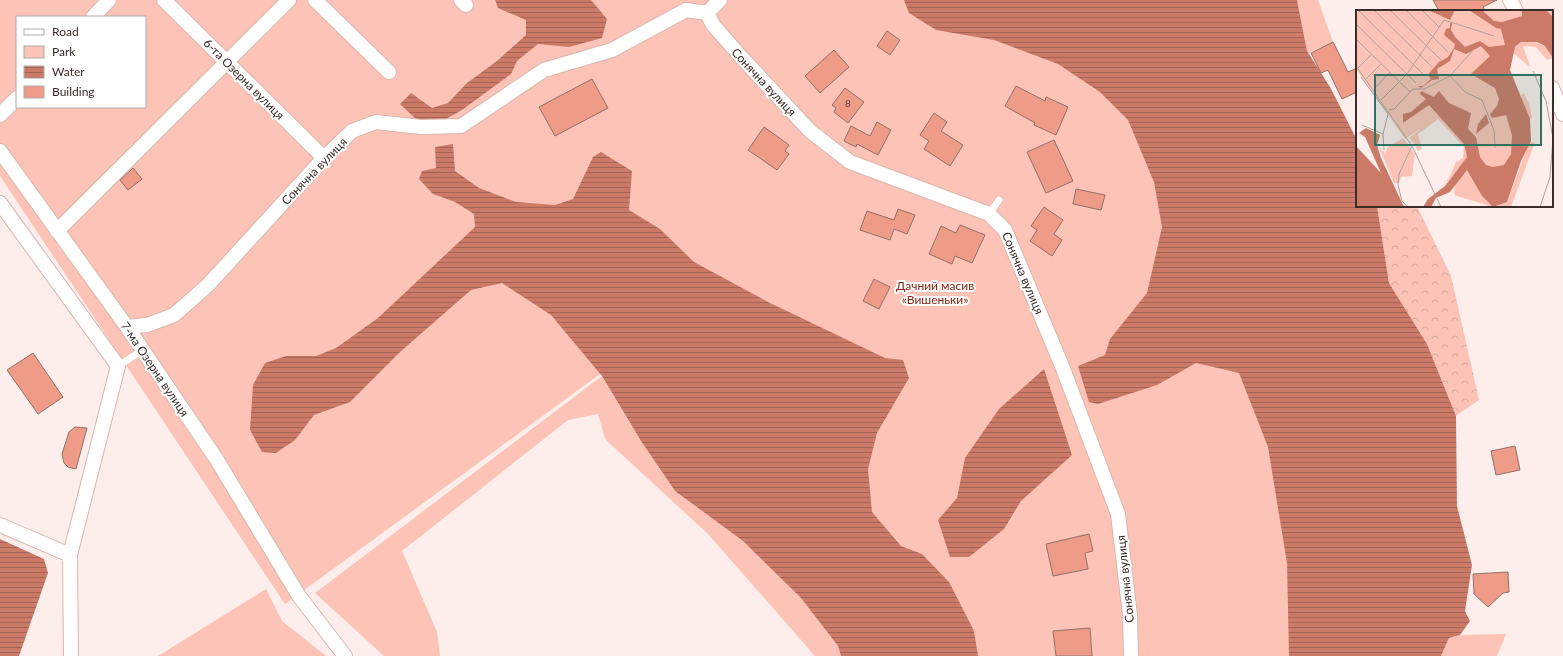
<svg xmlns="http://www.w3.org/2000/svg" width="1563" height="656" font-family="Lato,sans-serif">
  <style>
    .green { fill: #fcc3b6; fill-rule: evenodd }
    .forest { fill: url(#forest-crowns) }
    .water { fill: url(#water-rules) }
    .building { fill: #ee9b88; stroke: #907169 }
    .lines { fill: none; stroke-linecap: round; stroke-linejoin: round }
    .service-casing { stroke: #d9b7af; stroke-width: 8 }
    .minor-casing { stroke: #d9b7af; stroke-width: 16 }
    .service { stroke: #fff; stroke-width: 7 }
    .minor { stroke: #fff; stroke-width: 14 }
    .labels { text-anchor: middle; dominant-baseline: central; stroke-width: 4; stroke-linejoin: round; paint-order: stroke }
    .number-label { font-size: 10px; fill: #664841 }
    .street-label { font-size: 12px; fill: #392c29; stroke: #fff }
    .park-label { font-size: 12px; fill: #852511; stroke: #fff }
    .inset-road { fill: none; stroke: #afa09d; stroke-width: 1 }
    .view { fill: #31715f; fill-opacity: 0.15; stroke: #31715f; stroke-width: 2 }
    .inset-edge { fill: none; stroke: #392c29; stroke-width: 2 }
  </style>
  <defs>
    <pattern id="forest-crowns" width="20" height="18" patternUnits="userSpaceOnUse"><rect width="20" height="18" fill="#fcc3b6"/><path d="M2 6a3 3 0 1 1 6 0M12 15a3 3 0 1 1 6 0" fill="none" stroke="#d9a89c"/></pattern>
    <pattern id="water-rules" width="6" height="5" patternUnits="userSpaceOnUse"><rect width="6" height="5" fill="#cb7a68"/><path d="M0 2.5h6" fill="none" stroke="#a66456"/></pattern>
  </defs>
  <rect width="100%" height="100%" fill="#fdeeeb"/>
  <path class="green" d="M 0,0 L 1168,0 L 1305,450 L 1308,656 L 851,656 L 618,361 L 285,604 L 0,176 ZM 17,17 L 145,17 L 145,107 L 17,107 Z
    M 1297,0 L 1318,0 L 1333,42 L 1311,52 L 1309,55 L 1307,51 Z
    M 602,376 L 641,441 L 675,491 L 743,541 L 801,598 L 838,646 L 841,656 L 815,656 L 708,534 L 605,439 L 598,414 L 568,420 L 402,551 L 437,632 L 440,656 L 384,656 L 315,593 Z
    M 266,589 L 282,621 L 326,656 L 158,656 Z
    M 1506,634 L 1497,656 L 1441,656 L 1449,638 L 1460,635 Z"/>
  <path class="forest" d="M 1377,206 L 1417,206 L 1451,276 L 1479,400 L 1456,416 L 1427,344 L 1389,283 Z"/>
  <path class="water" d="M 495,0 L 591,0 L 607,19 L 602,38 L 569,47 L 538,44 L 517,61 L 511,74 L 462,110 L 435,125 L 415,118 L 400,104 L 411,93 L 432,108 L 448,103 L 467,83 L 497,61 L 526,35 L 526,20 L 498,8 Z
    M 904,0 L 1297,0 L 1307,51 L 1330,87 L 1357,140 L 1357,206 L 1377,206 L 1389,283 L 1427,344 L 1456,416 L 1457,506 L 1472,565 L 1465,611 L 1470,621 L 1460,635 L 1449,638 L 1441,656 L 1289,656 L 1287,563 L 1268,447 L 1239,373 L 1196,363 L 1157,385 L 1098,404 L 1089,402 L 1078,366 L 1105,355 L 1110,339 L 1147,293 L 1162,227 L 1154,182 L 1128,120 L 1100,92 L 1058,64 L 994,40 L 936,30 L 909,13 Z
    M 453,144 L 455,171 L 479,188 L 516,202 L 555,205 L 573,199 L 593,157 L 601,152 L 632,171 L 629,210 L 660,229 L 694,262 L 768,302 L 885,358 L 903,360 L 909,378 L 877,433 L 868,469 L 872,512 L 901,546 L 922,554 L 949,582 L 974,631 L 978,656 L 841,656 L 838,646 L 801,598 L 743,541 L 675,491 L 641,441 L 602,376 L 551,315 L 502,283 L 471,290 L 400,352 L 350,402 L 314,415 L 295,440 L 276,453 L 262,452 L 250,430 L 253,385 L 265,363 L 286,356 L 316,356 L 336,348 L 378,318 L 475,227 L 474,214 L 455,202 L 433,194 L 419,179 L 422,171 L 436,168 L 435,147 Z
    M 1044,369 L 1072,455 L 1021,501 L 1004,529 L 969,557 L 950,557 L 938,520 L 957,498 L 965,458 L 999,409 Z
    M 0,539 L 44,559 L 48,573 L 19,656 L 0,656 Z"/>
  <path class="building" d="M 1433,0 L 1497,0 L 1483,7 L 1485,11 L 1439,11 Z
    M 887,31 L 900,40 L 890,55 L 877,46 Z
    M 1333,42 L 1348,72 L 1357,68 L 1357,92 L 1342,99 L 1328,70 L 1321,73 L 1311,53 Z
    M 834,50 L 849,67 L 820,93 L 805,76 Z
    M 592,79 L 608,108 L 555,136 L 539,107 Z
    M 1016,86 L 1045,101 L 1046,97 L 1068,107 L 1056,135 L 1034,125 L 1035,123 L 1005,106 Z
    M 845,88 L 864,102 L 848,123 L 834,112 L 836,108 L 832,105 Z
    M 934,113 L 947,122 L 941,131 L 963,145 L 950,166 L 924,149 L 929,141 L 920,135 Z
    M 877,122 L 891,130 L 878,155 L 857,144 L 856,147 L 844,141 L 851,126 L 870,136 Z
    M 764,127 L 789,145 L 785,151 L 789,154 L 777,170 L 748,150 Z
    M 1054,140 L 1073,181 L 1046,193 L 1027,152 Z
    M 133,168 L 142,179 L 128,190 L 120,180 Z
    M 1076,189 L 1105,195 L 1101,210 L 1073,204 Z
    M 1044,207 L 1063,220 L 1054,234 L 1062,240 L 1052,256 L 1030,241 L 1037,230 L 1031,226 Z
    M 898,209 L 915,215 L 907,234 L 894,229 L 890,240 L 860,230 L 867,211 L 894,220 Z
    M 960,225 L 985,235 L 972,263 L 955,256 L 952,264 L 929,254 L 941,226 L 956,233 Z
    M 874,279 L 890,287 L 879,309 L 863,301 Z
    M 33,353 L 63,397 L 38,414 L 7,370 Z
    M 75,427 L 87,428 L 76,469 L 68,467 L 64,463 L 62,454 L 69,432 Z
    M 1515,446 L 1520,470 L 1496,475 L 1491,451 Z
    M 1089,534 L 1093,551 L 1085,553 L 1088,569 L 1053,576 L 1046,544 Z
    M 1508,572 L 1509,592 L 1503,593 L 1488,607 L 1474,594 L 1473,574 Z
    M 1090,628 L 1092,656 L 1056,656 L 1053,631 Z"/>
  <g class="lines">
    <defs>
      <path id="service" d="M 989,214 L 999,200
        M 118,366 L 143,350"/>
      <path id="minor" d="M 164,0 L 324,158
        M 315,0 L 389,72
        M 461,0 L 466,5
        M 1510,0 L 1516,11
        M 707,13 L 713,25 L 742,58 L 810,131 L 850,162 L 989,214 L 1005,230 L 1062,366 L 1118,514 L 1130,615 L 1131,656
        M 707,13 L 720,0
        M 93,17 L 109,0
        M 1552,88 L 1563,114
        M 0,115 L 17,98
        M 0,151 L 127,327 L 217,460 L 299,596 L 345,656
        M 0,203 L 118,366 L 70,555 L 71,656
        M 57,231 L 289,0
        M 127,327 L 147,325 L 174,315 L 208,285 L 324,158 L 352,131 L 376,122 L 421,127 L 461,126 L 544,70 L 612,50 L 686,10 L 707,13
        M 0,525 L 70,555"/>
    </defs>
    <use href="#service" class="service-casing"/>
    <use href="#minor" class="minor-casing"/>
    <use href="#service" class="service"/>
    <use href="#minor" class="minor"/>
  </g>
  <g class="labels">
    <g class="number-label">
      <text x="848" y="103">8</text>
    </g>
    <g class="street-label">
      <text transform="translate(244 79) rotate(45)">6-та Озерна вулиця</text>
      <text transform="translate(764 82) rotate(47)">Сонячна вулиця</text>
      <text transform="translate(314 171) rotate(-46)">Сонячна вулиця</text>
      <text transform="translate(1023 273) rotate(67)">Сонячна вулиця</text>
      <text transform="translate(155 369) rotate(56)">7-ма Озерна вулиця</text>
      <text transform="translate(1125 579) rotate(-96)">Сонячна вулиця</text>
    </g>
    <g class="park-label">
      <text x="935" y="285">Дачний масив<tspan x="935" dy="14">«Вишеньки»</tspan></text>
    </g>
  </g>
  <g transform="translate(1356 10)">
    <rect width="197" height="197" fill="#fdeeeb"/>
    <path d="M 0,0 L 197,0 L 197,28 L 160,31 L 152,44 L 158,113 L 156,153 L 142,160 L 128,159 L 108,134 L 111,147 L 108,153 L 81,183 L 93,168 L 100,152 L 107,148 L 108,137 L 82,109 L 62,124 L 66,139 L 62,141 L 59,137 L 61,136 L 53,128 L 67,117 L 49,129 L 0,59 ZM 176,31 L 189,36 L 197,48 L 191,50 L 180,37 L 167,36 L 174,57 L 157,43 L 159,37 L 165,32 ZM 47,128 L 59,144 L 56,166 L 45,167 L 43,173 L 38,173 L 23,137 L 29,143 L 32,137 ZM 179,132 L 155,197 L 141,197 L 147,192 L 151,192 L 173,133 Z" fill="#fcc3b6"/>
    <path d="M 168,83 L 173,94 L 176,108 L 174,109 L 167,95 L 165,85 ZM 111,160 L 114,160 L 126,186 L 137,197 L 98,185 L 99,173 Z" fill="#fcc3b6"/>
    <path d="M 72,0 L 99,0 L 94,10 ZM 113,0 L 126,0 L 138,11 L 146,12 L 166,6 L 166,0 L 190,0 L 197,7 L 197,48 L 189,36 L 181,32 L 165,32 L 159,37 L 154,60 L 174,109 L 175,131 L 165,151 L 151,192 L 137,197 L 126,186 L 111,160 L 94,182 L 80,188 L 75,197 L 67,197 L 72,189 L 89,176 L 111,147 L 108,134 L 73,95 L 47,113 L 47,104 L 55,102 L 70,89 L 64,84 L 65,81 L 78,87 L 83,81 L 93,93 L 115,103 L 112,119 L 120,127 L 124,147 L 130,155 L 137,157 L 148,155 L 155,144 L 156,125 L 150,105 L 136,108 L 134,104 L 141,96 L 143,89 L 139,78 L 115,64 L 134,46 L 125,36 L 110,44 L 98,39 L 94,51 L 81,59 L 83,69 L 76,70 L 65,78 L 62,76 L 67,76 L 75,69 L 72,65 L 74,62 L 83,52 L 92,47 L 98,38 L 99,34 L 88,25 L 90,19 L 94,18 L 94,13 L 96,13 L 95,20 L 99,27 L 109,37 L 124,31 L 133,37 L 149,35 L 145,19 L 140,18 ZM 130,104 L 133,113 L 120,124 L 122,114 ZM 10,118 L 24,125 L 21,135 L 25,148 L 48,197 L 0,197 L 0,136 L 25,163 L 9,127 L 3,123 Z" fill="#cb7a68"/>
    <path class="inset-road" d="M 2,0 L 69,66M 18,0 L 76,57M 34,0 L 85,50M 50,0 L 92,42M 66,0 L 83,17M 0,14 L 60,73M 0,29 L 54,82M 0,56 L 56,136 L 85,197M 2,58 L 16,44M 177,61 L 190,91 L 197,128 L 194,167 L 184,197M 94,66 L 109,82 L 126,90 L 138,120 L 139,138M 5,67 L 32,104 L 27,124 L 28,140M 10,69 L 25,54M 18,79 L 34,62M 25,90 L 51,64 L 88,10 L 138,26M 33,100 L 38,99 L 57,79 L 68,79 L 94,66 L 118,39M 6,115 L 27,124M 52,197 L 46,191 L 42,175 L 43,164 L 56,136"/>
    <path class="view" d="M 19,65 L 185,65 L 185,135 L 19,135 Z"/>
    <rect width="197" height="197" class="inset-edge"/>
  </g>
  <rect x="16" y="16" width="130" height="92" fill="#ffffff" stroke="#b0aba9"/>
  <rect x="24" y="29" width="20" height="6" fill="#ffffff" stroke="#b0aba9"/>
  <text x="52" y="36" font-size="12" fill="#392c29">Road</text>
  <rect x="24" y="46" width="20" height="12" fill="#fcc3b6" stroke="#b0aba9"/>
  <text x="52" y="56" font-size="12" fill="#392c29">Park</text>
  <rect x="24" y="66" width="20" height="12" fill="url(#water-rules)" stroke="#b0aba9"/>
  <text x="52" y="76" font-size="12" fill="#392c29">Water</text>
  <rect x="24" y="86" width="20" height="12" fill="#ee9b88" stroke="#b0aba9"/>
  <text x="52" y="96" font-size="12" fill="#392c29">Building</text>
</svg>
